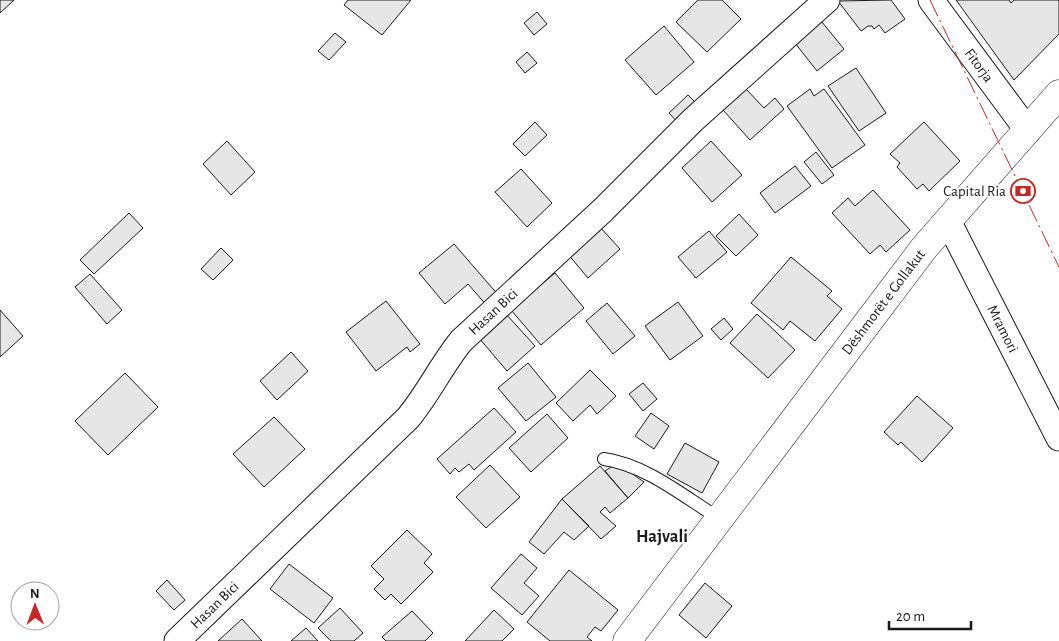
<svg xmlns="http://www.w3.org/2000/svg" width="1059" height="641" font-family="'Alegreya Sans',sans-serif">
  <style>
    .building { fill: #e6e6e6; stroke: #1a1a1a }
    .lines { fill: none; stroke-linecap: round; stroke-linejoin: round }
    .lane-casing { stroke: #1a1a1a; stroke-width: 14 }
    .street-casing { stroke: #1a1a1a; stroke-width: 27 }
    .secondary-casing { stroke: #1a1a1a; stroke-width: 29 }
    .lane { stroke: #fff; stroke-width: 12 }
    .street { stroke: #fff; stroke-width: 25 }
    .secondary { stroke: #fff; stroke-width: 28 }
    .power { stroke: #c62828; stroke-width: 1; stroke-dasharray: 18 4 2.5 4; stroke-linecap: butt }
    .labels { text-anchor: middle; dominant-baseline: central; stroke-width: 4; stroke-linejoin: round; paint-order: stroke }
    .street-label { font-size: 15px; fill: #1a1a1a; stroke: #fff }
    .poi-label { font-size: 15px; fill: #1a1a1a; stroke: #fff; text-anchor: end }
    .quarter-label { font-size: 18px; font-weight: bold; fill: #1a1a1a; stroke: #fff }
  </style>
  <rect width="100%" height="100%" fill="#fff"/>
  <path class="building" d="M 0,0 L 14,0 L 0,13 Z
    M 348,0 L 411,0 L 382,35 L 344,5 Z
    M 698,0 L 722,0 L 741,19 L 707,52 L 676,22 Z
    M 891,0 L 905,19 L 885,33 L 879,25 L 874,29 L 872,26 L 868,26 L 861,31 L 838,1 Z
    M 956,0 L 1009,0 L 1011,3 L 1014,0 L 1059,0 L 1059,34 L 1014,80 Z
    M 537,12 L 547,24 L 534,35 L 524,23 Z
    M 817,16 L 844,49 L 817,71 L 791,38 Z
    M 664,26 L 694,62 L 656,95 L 625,60 Z
    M 335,33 L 346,42 L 329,60 L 318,51 Z
    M 527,52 L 537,63 L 525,73 L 516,62 Z
    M 856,68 L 886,113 L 859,131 L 828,86 Z
    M 746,89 L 764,108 L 775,98 L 784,109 L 750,140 L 723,110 Z
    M 810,89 L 814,96 L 824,89 L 865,145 L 832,168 L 787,106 Z
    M 688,95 L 698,105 L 678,123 L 669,113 Z
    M 535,122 L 547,135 L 525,156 L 513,144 Z
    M 924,122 L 960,161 L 929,191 L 923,184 L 917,189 L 897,167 L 900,163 L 890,154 Z
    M 227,141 L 255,172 L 231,195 L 203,164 Z
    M 711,141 L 742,175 L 712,202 L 682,168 Z
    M 816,152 L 834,175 L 822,184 L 804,162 Z
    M 795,166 L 811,186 L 775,213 L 760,193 Z
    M 521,169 L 552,203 L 527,227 L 495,192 Z
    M 873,190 L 910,230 L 886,252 L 880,245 L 870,254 L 832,213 L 848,198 L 855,206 Z
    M 129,213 L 143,228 L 94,274 L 80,260 Z
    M 739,214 L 758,235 L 736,256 L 716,236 Z
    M 599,226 L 620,249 L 588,278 L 567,253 Z
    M 709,231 L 727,252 L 696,278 L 678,257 Z
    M 454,244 L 500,297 L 488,307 L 468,284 L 445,304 L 419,273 Z
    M 221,248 L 233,260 L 213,280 L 201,269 Z
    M 791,257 L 832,291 L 827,296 L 842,309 L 815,341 L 790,321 L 783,330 L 751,303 Z
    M 555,273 L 584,308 L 541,345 L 511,310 Z
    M 90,274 L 122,310 L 107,324 L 75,287 Z
    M 386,301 L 420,344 L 410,352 L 407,347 L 376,371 L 346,332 Z
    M 678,302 L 703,336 L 670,360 L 645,326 Z
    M 607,303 L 635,336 L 613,354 L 586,321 Z
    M 0,310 L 23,336 L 0,357 Z
    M 506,314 L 535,346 L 507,371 L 479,338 Z
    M 757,314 L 795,350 L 768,378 L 730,343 Z
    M 724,318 L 733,329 L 721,340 L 711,329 Z
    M 291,352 L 308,371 L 277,400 L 260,381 Z
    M 528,363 L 556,397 L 526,421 L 498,388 Z
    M 590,370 L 616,396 L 597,414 L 590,405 L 573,421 L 556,403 Z
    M 125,373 L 158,407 L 108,455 L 75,421 Z
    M 643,383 L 657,399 L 643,411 L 629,394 Z
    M 917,396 L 953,428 L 922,462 L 901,442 L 898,445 L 884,432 Z
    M 494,408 L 516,432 L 474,470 L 469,464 L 459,472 L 455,468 L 450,474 L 437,459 Z
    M 651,413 L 669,426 L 654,449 L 635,436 Z
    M 547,414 L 568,438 L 531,472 L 509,448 Z
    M 274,417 L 305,449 L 264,487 L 233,454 Z
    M 685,443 L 719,462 L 702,493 L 667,474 Z
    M 617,463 L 644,482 L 628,498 L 605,471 Z
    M 490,465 L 520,497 L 486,528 L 456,497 Z
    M 600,466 L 628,498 L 610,513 L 605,507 L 600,512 L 616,526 L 601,539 L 562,499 Z
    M 562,499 L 589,526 L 574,540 L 564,532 L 544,554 L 529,542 Z
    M 407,530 L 432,554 L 424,563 L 433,572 L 401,604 L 391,594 L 385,600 L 374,589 L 384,579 L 371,566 Z
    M 521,554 L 537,568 L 524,583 L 539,596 L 522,615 L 491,588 Z
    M 289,564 L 333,598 L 314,623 L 270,589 Z
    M 569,570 L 618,610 L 601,631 L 595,627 L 587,637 L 592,641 L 550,641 L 527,622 Z
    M 167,580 L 185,600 L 174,610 L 156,591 Z
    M 705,583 L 732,606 L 706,638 L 679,615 Z
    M 340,608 L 363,633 L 354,641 L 331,641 L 318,628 Z
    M 494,610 L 514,629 L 502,641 L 465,641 Z
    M 412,611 L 433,633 L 425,641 L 386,641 L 382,637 Z
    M 242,619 L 262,641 L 218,641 Z
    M 306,628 L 318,641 L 291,641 Z"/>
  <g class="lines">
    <defs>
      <path id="lane" d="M 604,459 C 646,465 683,496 720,519"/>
      <g id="street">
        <path id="s1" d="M 931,0 L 1028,131"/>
        <path id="s2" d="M 948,221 L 1059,438"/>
        <path id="s3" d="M 177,641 L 408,418 C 428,394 441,366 461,341 L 603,210 L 693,120 L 827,0"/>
      </g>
      <g id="secondary">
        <path id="s4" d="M 627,641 L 924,248 L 1059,94"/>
      </g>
    </defs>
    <use href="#lane" class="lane-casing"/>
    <use href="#street" class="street-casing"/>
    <use href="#secondary" class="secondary-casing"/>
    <use href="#lane" class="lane"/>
    <use href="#street" class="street"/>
    <use href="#secondary" class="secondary"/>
    <path class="power" d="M 930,0 L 1059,267"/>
  </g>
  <defs>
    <symbol id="bank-ring" viewBox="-11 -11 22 22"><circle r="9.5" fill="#fff" stroke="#c62828" stroke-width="1.5"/><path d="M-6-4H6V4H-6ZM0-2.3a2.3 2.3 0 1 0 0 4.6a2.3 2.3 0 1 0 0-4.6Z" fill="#c62828"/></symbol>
  </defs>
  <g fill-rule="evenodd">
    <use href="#bank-ring" x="1009" y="177" width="28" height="28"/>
  </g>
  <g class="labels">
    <g class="street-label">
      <text stroke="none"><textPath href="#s1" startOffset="81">Fitorja</textPath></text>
      <text stroke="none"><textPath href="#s4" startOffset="425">Dëshmorët e Gollakut</textPath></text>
      <text stroke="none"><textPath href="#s3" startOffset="458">Hasan Bici</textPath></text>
      <text stroke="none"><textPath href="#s2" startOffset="121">Mramori</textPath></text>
      <text stroke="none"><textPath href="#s3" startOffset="52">Hasan Bici</textPath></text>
    </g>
    <g class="poi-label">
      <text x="1006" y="191">Capital Ria</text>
    </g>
    <g class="quarter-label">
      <text x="662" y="537">Hajvali</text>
    </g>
  </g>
  <g transform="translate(35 606) rotate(359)"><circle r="24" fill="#ffffff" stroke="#a3a3a3"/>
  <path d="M0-4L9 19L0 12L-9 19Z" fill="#c62828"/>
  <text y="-8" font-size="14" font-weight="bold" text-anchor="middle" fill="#1a1a1a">N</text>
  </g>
  <path d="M889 621v8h82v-8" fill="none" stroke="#1a1a1a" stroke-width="2.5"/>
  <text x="896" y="621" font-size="15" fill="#1a1a1a" stroke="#ffffff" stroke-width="4" paint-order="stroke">20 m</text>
</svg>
